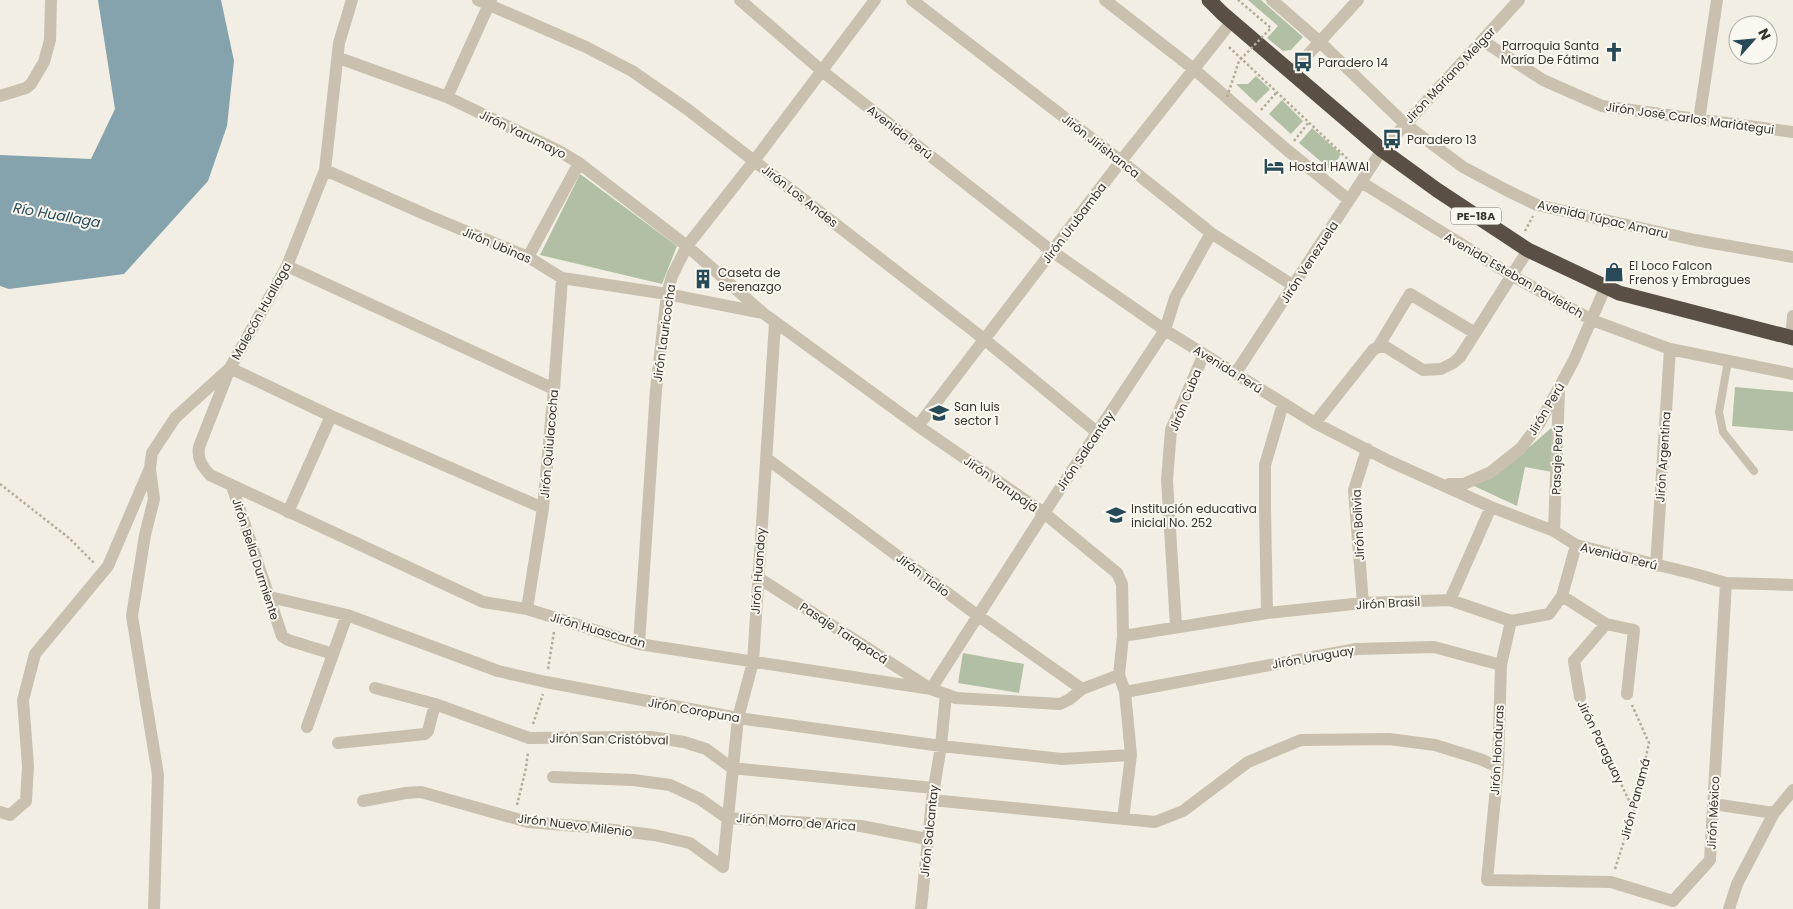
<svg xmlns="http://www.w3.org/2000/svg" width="1793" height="909" font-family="Poppins,sans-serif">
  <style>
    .green { fill: #b1c0a4 }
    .water { fill: #84a3ac }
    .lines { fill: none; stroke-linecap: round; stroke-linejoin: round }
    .path { stroke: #b5ab99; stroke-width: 2.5; stroke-dasharray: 2.5 2.5; stroke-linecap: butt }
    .lane { stroke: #c9c0af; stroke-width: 8 }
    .street { stroke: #c9c0af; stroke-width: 12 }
    .highway { stroke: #594f45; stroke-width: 15 }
    .path-bridge { stroke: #b5ab99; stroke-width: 2.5; stroke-dasharray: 2.5 2.5; stroke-linecap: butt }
    .labels { text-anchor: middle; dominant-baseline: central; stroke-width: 4; stroke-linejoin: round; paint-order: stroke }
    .shield { fill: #f9f7ef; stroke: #736e66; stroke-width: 1 }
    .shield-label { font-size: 11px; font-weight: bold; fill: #39332c }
    .poi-label { font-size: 12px; fill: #39332c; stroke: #f9f7ef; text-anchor: start }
    .street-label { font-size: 12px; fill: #39332c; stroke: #f9f7ef }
    .water-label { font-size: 14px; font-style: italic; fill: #264a57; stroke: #f9f7ef }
  </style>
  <rect width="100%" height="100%" fill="#f2eee3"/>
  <path class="green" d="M 1248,0 L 1261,0 L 1303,37 L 1291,50 L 1283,51 L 1267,38 L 1278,26 Z
    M 1256,76 L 1270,89 L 1256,103 L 1236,84 L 1248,84 Z
    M 1282,100 L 1303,121 L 1291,134 L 1269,114 Z
    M 1312,128 L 1341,154 L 1331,170 L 1299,143 Z
    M 580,174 L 677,246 L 662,284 L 540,255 Z
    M 1735,387 L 1793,392 L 1793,431 L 1732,426 Z
    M 1558,422 L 1563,474 L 1525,467 L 1517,506 L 1472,485 L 1517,458 Z
    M 963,653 L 1024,664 L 1019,693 L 958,683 Z"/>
  <path class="water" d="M 98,0 L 221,0 L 234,61 L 227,126 L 208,181 L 124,274 L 9,289 L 0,286 L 0,155 L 91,159 L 115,109 Z"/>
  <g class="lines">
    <path class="path" d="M 1229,47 L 1356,167
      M 1261,110 L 1277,92
      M 1294,141 L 1309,122
      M 1525,231 L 1533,216
      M 0,484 L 69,538 L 94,563
      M 548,669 L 554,632
      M 1585,708 L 1633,809
      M 533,724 L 543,694
      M 517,805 L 526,768 L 528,752
      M 1615,869 L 1634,810 L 1649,743 L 1632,705"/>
    <path class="lane" d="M 1728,361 L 1719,412 L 1723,432 L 1754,471"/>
    <path class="street" d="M 478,0 L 586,47 L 632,71 L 687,109 L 984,339 L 1098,433
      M 740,0 L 822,71 L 1053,252 L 1165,330 L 1315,423 L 1389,461 L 1491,507 L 1554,531 L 1576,545 L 1695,574 L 1726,583 L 1793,585
      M 912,0 L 1121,161 L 1211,233 L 1294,286
      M 1105,0 L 1195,70 L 1287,150 L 1349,200
      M 1272,0 L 1320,42 L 1405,124 L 1463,167 L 1506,190 L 1537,205 L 1695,240 L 1793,257
      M 1483,41 L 1543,80 L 1602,106 L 1793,132
      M 339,58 L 447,97 L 559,151 L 579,163 L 687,246 L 763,313 L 918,426 L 1044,513 L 1117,573 L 1122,584 L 1123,636 L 1119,675 L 1125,692 L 1131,755 L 1123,819
      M 1291,73 L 1358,0
      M 0,96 L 26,88 L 31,84 L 44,62 L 50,40 L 51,0
      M 447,97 L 491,0
      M 1699,120 L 1717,0
      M 325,170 L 429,216 L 528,257 L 562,278 L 667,294 L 763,313
      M 1361,182 L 1511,275 L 1592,320 L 1670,349 L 1793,374
      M 528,257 L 579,163
      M 287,266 L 554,389
      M 1791,337 L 1793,316
      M 1378,347 L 1410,294 L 1475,333
      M 230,368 L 199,447 C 197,459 202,466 210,475 L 483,602 L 527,609 L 639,644 L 931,689 L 956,698 L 1060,704 L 1070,699 L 1082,689 L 1119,675
      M 230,368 L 331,416 L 543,508
      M 1235,374 L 1382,150 L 1519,0
      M 1315,423 L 1373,350 L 1378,347 L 1386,347 L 1423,370 L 1441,369 L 1453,363 L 1460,357 L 1528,250
      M 918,426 L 1121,161 L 1232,21
      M 766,458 L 977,615 L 1082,689
      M 150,469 L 154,499 L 145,535 L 132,616 L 158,775 L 154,909
      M 1449,484 L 1464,484 L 1491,472 L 1521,448 L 1539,424 L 1559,388 L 1574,360 L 1605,288
      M 232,486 L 282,636 L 288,640 L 333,654
      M 288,512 L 331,416
      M 1554,531 L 1559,391
      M 1656,566 L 1670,349
      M 757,577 L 931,689 L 1044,513 L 1165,330 L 1175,298 L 1211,233
      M 1562,596 L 1606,624 L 1634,630 L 1627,694
      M 270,597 L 347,615 L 498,671 L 546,682 L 738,718 L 941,746 L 1062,759 L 1131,755
      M 1450,600 L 1491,507
      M 1363,603 L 1354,490 L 1367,449
      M 527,609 L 543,508 L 554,389 L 562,278
      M 1267,613 L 1265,509 L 1265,465 L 1283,404
      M 1511,621 L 1501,665 L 1498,767 L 1487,880 L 1611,882 L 1673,901 L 1710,860 L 1726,583
      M 1176,626 L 1167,480 L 1171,430 L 1204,354
      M 1123,636 L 1267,613 L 1363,603 L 1450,600 L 1511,621 L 1549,614 L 1562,596 L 1576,545
      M 639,644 L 656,390 L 667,294 L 672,276 L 687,246 L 754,161 L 875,0
      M 375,688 L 435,704 L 529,738 L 651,737 L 684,742 L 706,749 L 732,768 L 933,788
      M 1125,692 L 1356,649 L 1434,647 L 1501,665
      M 1580,697 L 1574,661 L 1606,624
      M 307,727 L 347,615
      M 338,743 L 425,734 L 428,731 L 435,704
      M 553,777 L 633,780 L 670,785 L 700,799 L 727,818 L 861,826 L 927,839
      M 932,800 L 1155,822 L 1183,811 L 1248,762 L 1301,740 L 1389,739 L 1435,745 L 1480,759 L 1498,767
      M 363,801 L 406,793 L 421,792 L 528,822 L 589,827 L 654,835 L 690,843 L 723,867
      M 1713,804 L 1774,813
      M 0,812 L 10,815 L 26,801 L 28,766 L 23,700 L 35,654 L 108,566 L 150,468 L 152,453 L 175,418 L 230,368 L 287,266 L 325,170 L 339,43 L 352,0
      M 723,867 L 738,718 L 753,662 L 775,323
      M 921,909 L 932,800 L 941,746 L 946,694
      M 1729,909 L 1737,884 L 1774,813 L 1793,790"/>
    <path class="highway" d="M 1209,0 L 1222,13 L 1382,150 L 1437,190 L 1528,250 L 1619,293 L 1793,338"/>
    <path class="path-bridge" d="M 1227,97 L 1239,61 L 1271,28 L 1238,0"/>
  </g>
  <defs>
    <symbol id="church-bare" viewBox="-9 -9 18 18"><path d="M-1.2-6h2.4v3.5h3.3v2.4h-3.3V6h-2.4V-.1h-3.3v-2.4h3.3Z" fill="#264a57" stroke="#f9f7ef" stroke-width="2.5" paint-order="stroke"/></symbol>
    <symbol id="bus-bare" viewBox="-9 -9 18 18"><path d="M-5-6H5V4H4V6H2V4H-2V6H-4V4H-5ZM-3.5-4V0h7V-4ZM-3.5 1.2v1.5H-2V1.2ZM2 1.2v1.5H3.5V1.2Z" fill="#264a57" stroke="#f9f7ef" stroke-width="2.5" paint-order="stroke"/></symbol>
    <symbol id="hotel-bare" viewBox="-9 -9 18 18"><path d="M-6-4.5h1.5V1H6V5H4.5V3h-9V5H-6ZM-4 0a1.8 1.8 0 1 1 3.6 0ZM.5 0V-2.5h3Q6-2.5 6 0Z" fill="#264a57" stroke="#f9f7ef" stroke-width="2.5" paint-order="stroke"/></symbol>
    <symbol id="shop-bare" viewBox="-9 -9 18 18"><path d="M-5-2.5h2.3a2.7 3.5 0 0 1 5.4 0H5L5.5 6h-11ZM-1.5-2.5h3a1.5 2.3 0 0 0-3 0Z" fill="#264a57" stroke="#f9f7ef" stroke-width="2.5" paint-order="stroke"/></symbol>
    <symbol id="building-bare" viewBox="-9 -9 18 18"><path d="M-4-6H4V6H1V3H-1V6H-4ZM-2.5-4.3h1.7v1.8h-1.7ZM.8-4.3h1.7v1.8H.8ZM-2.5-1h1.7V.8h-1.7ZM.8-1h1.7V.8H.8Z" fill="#264a57" stroke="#f9f7ef" stroke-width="2.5" paint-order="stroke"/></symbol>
    <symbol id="school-bare" viewBox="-9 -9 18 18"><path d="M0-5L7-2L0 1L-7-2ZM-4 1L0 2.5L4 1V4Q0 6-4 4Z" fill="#264a57" stroke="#f9f7ef" stroke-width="2.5" paint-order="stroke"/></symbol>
  </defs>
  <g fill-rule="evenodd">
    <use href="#church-bare" x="1600" y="38" width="28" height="28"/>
    <use href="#bus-bare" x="1289" y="48" width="28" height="28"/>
    <use href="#bus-bare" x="1378" y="125" width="28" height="28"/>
    <use href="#hotel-bare" x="1260" y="152" width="28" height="28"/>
    <use href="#shop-bare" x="1600" y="258" width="28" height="28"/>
    <use href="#building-bare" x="689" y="265" width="28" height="28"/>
    <use href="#school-bare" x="925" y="399" width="28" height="28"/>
    <use href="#school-bare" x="1102" y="501" width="28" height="28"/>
  </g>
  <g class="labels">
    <rect class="shield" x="1451" y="207.5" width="50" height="17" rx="4"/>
    <g class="shield-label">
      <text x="1476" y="216">PE-18A</text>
    </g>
    <g class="poi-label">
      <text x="1599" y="45" text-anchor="end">Parroquia Santa<tspan x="1599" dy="14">María De Fátima</tspan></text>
      <text x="1318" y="62">Paradero 14</text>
      <text x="1407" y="139">Paradero 13</text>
      <text x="1289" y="166">Hostal HAWAI</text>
      <text x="1629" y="265">El Loco Falcon<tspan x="1629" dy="14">Frenos y Embragues</tspan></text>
      <text x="718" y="272">Caseta de<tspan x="718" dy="14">Serenazgo</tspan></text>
      <text x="954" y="406">San luis<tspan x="954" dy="14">sector 1</tspan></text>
      <text x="1131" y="508">Institución educativa<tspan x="1131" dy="14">inicial No. 252</tspan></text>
    </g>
    <g class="street-label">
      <text transform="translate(1450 75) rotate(-47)">Jirón Mariano Melgar</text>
      <text transform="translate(1690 118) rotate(8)">Jirón José Carlos Mariátegui</text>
      <text transform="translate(900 132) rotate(38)">Avenida Perú</text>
      <text transform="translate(523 134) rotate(26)">Jirón Yarumayo</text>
      <text transform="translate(1101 146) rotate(38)">Jirón Jirishanca</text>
      <text transform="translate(800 196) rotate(38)">Jirón Los Andes</text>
      <text transform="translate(1603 219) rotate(13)">Avenida Túpac Amaru</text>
      <text transform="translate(1074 223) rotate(-53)">Jirón Urubamba</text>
      <text transform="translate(497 245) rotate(23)">Jirón Ubinas</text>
      <text transform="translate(1309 262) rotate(-57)">Jirón Venezuela</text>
      <text transform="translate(1514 275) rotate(30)">Avenida Esteban Pavletich</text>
      <text transform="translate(261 311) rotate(-61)">Malecón Huallaga</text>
      <text transform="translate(664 333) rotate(-82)">Jirón Lauricocha</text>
      <text transform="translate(1228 369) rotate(32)">Avenida Perú</text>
      <text transform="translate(1185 400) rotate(-68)">Jirón Cuba</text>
      <text transform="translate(1546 409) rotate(-59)">Jirón Perú</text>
      <text transform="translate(549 444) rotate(-85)">Jirón Quiulacocha</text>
      <text transform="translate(1085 451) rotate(-56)">Jirón Salcantay</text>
      <text transform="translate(1663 457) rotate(-86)">Jirón Argentina</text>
      <text transform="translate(1557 460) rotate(-88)">Pasaje Perú</text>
      <text transform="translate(1001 484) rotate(35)">Jirón Yarupajá</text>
      <text transform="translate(1358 525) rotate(-93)">Jirón Bolivia</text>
      <text transform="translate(1619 556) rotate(14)">Avenida Perú</text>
      <text transform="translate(256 559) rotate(72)">Jirón Bella Durmiente</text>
      <text transform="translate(758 571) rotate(-86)">Jirón Huandoy</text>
      <text transform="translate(923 575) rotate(37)">Jirón Ticlio</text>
      <text transform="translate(1388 603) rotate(-3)">Jirón Brasil</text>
      <text transform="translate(598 630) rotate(16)">Jirón Huascarán</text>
      <text transform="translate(844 633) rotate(33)">Pasaje Tarapacá</text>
      <text transform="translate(1313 657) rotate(-10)">Jirón Uruguay</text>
      <text transform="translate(694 710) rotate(10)">Jirón Coropuna</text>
      <text transform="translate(609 739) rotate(1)">Jirón San Cristóbval</text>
      <text transform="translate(1601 742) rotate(64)">Jirón Paraguay</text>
      <text transform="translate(1497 750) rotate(-87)">Jirón Honduras</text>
      <text transform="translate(1635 799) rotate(-75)">Jirón Panamá</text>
      <text transform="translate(1713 813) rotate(-87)">Jirón México</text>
      <text transform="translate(796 822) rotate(4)">Jirón Morro de Arica</text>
      <text transform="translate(575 825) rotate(7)">Jirón Nuevo Milenio</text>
      <text transform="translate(929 831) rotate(-84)">Jirón Salcantay</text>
    </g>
    <g class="water-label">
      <text transform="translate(57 215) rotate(10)">Río Huallaga</text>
    </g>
  </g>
  <g transform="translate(1753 40) rotate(63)"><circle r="24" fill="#f9f7ef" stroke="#aca9a1"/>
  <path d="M0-4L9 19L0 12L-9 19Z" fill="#264a57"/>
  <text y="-8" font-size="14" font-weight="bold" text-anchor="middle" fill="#39332c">N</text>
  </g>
</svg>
